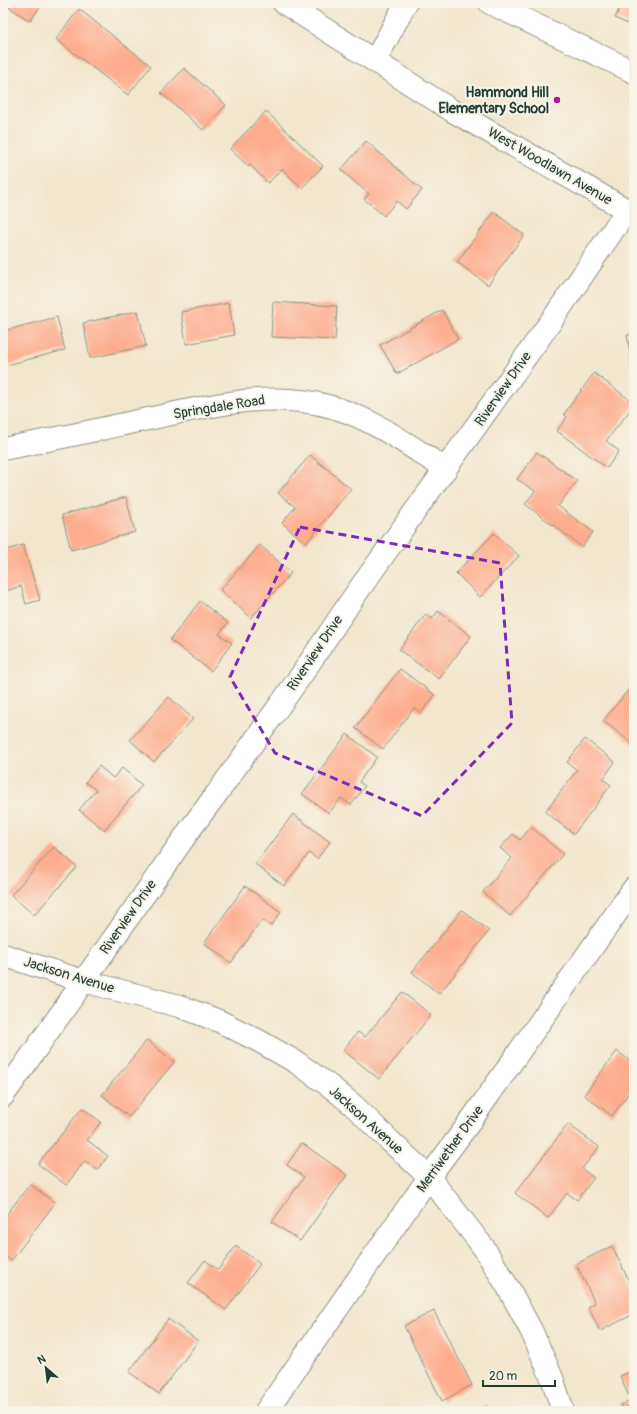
<svg xmlns="http://www.w3.org/2000/svg" width="637" height="1414" font-family="Pangolin,sans-serif">
  <style>
    .building { fill: #fdad8d }
    .lines { fill: none; stroke-linecap: round; stroke-linejoin: round }
    .minor-casing { stroke: #899281; stroke-width: 24 }
    .minor { stroke: #fff; stroke-width: 22 }
    .marked { fill: none; stroke: #7b2cbf; stroke-width: 3; stroke-dasharray: 8 5; stroke-linejoin: round }
    .poi-dot { fill: #b5179e; stroke: #f7f3e8; stroke-width: 1.5 }
    .labels { text-anchor: middle; dominant-baseline: central; stroke-width: 4; stroke-linejoin: round; paint-order: stroke }
    .poi-label { font-size: 14px; font-weight: bold; fill: #1f3d34; stroke: #f7f3e8; text-anchor: end }
    .street-label { font-size: 14px; fill: #1f3d34; stroke: #f7f3e8 }
  </style>
  <rect width="100%" height="100%" fill="#f7f3e8"/>
  <filter id="ink" filterUnits="userSpaceOnUse"><feTurbulence type="fractalNoise" baseFrequency=".025" numOctaves="2"/><feDisplacementMap in="SourceGraphic" scale="8" xChannelSelector="R" yChannelSelector="G"/><feConvolveMatrix kernelMatrix="1 2 1 2 8 2 1 2 1" color-interpolation-filters="sRGB"/></filter>
  <filter id="wash" filterUnits="userSpaceOnUse"><feTurbulence type="fractalNoise" baseFrequency=".012" numOctaves="4" result="noise"/><feDisplacementMap in="SourceGraphic" scale="16" xChannelSelector="R" yChannelSelector="G"/><feGaussianBlur stdDeviation="0.9" result="paint"/><feColorMatrix in="noise" values="0 0 0 0 0 0 0 0 0 0 0 0 0 0 0 0 0 1.4 0 .05"/><feComposite in="paint" operator="in"/></filter>
  <g filter="url(#wash)">
    <rect width="100%" height="100%" fill="#f3e6ce"/>
    <g id="blocks">
      <path class="building" d="M 3,3 L 43,3 L 30,21 Z
        M 622,3 L 634,3 L 634,27 L 615,18 Z
        M 79,9 L 151,66 L 128,95 L 56,39 Z
        M 184,68 L 226,105 L 203,130 L 161,93 Z
        M 266,111 L 323,166 L 302,188 L 282,169 L 268,183 L 250,165 L 249,167 L 230,149 Z
        M 366,141 L 422,190 L 406,209 L 397,201 L 384,216 L 364,199 L 369,194 L 341,170 Z
        M 494,212 L 524,235 L 488,285 L 457,262 Z
        M 273,302 L 337,306 L 335,340 L 271,337 Z
        M 229,303 L 234,335 L 186,344 L 181,312 Z
        M 442,310 L 458,339 L 397,374 L 380,345 Z
        M 138,311 L 146,346 L 90,358 L 83,323 Z
        M 57,317 L 65,350 L 3,366 L 3,331 Z
        M 634,334 L 634,364 L 632,364 L 627,335 Z
        M 594,373 L 634,403 L 634,405 L 606,441 L 619,451 L 607,468 L 557,431 L 567,417 L 564,414 Z
        M 537,452 L 577,481 L 558,506 L 593,532 L 582,547 L 525,504 L 535,491 L 517,479 Z
        M 310,455 L 351,489 L 306,543 L 282,523 L 295,507 L 278,493 Z
        M 126,497 L 135,532 L 71,550 L 62,515 Z
        M 494,533 L 519,556 L 480,597 L 456,573 Z
        M 23,545 L 40,600 L 26,604 L 21,586 L 3,592 L 3,551 Z
        M 260,545 L 291,573 L 251,618 L 220,590 Z
        M 200,601 L 228,623 L 219,634 L 232,643 L 211,671 L 170,640 Z
        M 438,611 L 471,636 L 439,679 L 399,650 L 426,614 L 432,619 Z
        M 400,669 L 435,695 L 421,713 L 414,708 L 383,749 L 355,728 Z
        M 634,683 L 634,743 L 633,744 L 603,721 Z
        M 169,697 L 193,719 L 154,762 L 130,740 Z
        M 347,734 L 377,757 L 359,782 L 365,786 L 351,805 L 341,798 L 329,813 L 302,794 Z
        M 585,739 L 615,762 L 603,779 L 611,785 L 574,834 L 545,812 L 577,770 L 567,762 Z
        M 99,766 L 113,778 L 122,768 L 142,785 L 104,830 L 79,810 L 96,790 L 85,782 Z
        M 293,814 L 330,842 L 317,859 L 309,853 L 284,886 L 255,864 Z
        M 531,827 L 563,854 L 510,916 L 483,892 L 512,858 L 500,848 L 513,834 L 520,840 Z
        M 54,847 L 77,867 L 34,915 L 11,895 Z
        M 245,886 L 281,912 L 271,926 L 262,920 L 231,963 L 204,943 Z
        M 462,910 L 489,931 L 439,994 L 412,972 Z
        M 402,992 L 431,1015 L 379,1079 L 343,1050 L 358,1032 L 365,1037 Z
        M 147,1040 L 174,1062 L 129,1117 L 102,1095 Z
        M 617,1051 L 634,1064 L 634,1086 L 612,1116 L 584,1095 Z
        M 82,1108 L 101,1122 L 87,1140 L 108,1156 L 97,1170 L 85,1161 L 66,1185 L 38,1164 Z
        M 568,1124 L 599,1147 L 582,1169 L 594,1178 L 577,1200 L 567,1193 L 548,1218 L 515,1193 Z
        M 302,1143 L 347,1175 L 300,1241 L 272,1222 L 304,1177 L 287,1165 Z
        M 30,1184 L 55,1203 L 11,1261 L 3,1254 L 3,1219 Z
        M 236,1246 L 260,1264 L 226,1310 L 188,1283 L 205,1260 L 218,1270 Z
        M 612,1246 L 634,1291 L 634,1314 L 600,1331 L 588,1307 L 595,1303 L 576,1264 Z
        M 434,1311 L 472,1385 L 442,1401 L 404,1326 Z
        M 168,1319 L 198,1341 L 159,1394 L 129,1372 Z
        M 634,1370 L 634,1411 L 623,1411 L 620,1405 L 631,1401 L 620,1376 Z
        M 487,1406 L 489,1411 L 475,1411 Z"/>
    </g>
  </g>
  <g filter="url(#ink)">
    <use href="#blocks" fill-opacity="0" stroke="#899281" stroke-width="1"/>
    <g class="lines">
      <defs>
        <path id="minor" d="M 284,3 L 451,110 L 634,214
          M 490,3 L 634,72
          M 375,61 L 406,3
          M 3,449 C 50,440 96,430 143,420 C 205,407 269,389 332,407 C 374,419 409,446 446,469
          M 3,955 L 83,981 L 179,1006 L 219,1021 L 259,1041 L 296,1062 L 331,1087 L 353,1105 L 390,1141 L 429,1177 L 484,1248 L 509,1289 L 532,1332 L 552,1378 L 563,1411
          M 3,1096 L 191,828 L 218,792 L 302,674 L 355,595 L 552,320 L 627,210
          M 266,1411 L 429,1177 L 467,1126 L 634,888"/>
      </defs>
      <use href="#minor" class="minor-casing"/>
      <use href="#minor" class="minor"/>
    </g>
  </g>
  <path class="marked" d="M 300,527 L 500,563 L 512,723 L 422,816 L 275,753 L 230,677 Z"/>
  <circle class="poi-dot" cx="557" cy="100" r="4"/>
  <g class="labels">
    <g class="poi-label">
      <text x="549" y="92">Hammond Hill<tspan x="549" dy="16">Elementary School</tspan></text>
    </g>
    <g class="street-label">
      <text transform="translate(550 166) rotate(30)">West Woodlawn Avenue</text>
      <text transform="translate(503 389) rotate(-55)">Riverview Drive</text>
      <text transform="translate(219 407) rotate(-9)">Springdale Road</text>
      <text transform="translate(315 653) rotate(-56)">Riverview Drive</text>
      <text transform="translate(128 917) rotate(-55)">Riverview Drive</text>
      <text transform="translate(69 975) rotate(17)">Jackson Avenue</text>
      <text transform="translate(366 1120) rotate(42)">Jackson Avenue</text>
      <text transform="translate(450 1149) rotate(-54)">Merriwether Drive</text>
    </g>
  </g>
  <rect width="637" height="1414" fill="none" stroke="#f7f3e8" stroke-width="16"/>
  <g transform="translate(46 1368) rotate(332)" stroke="#f7f3e8" stroke-width="3" paint-order="stroke">
  <path d="M0-3L7 15L0 10L-7 15Z" fill="#1f3d34"/>
  <text y="-6" font-size="11" font-weight="bold" text-anchor="middle" fill="#1f3d34">N</text>
  </g>
  <path d="M483 1380v6h72v-6" fill="none" stroke="#1f3d34" stroke-width="2"/>
  <text x="489" y="1380" font-size="12" fill="#1f3d34" stroke="#f7f3e8" stroke-width="3" paint-order="stroke">20 m</text>
</svg>
